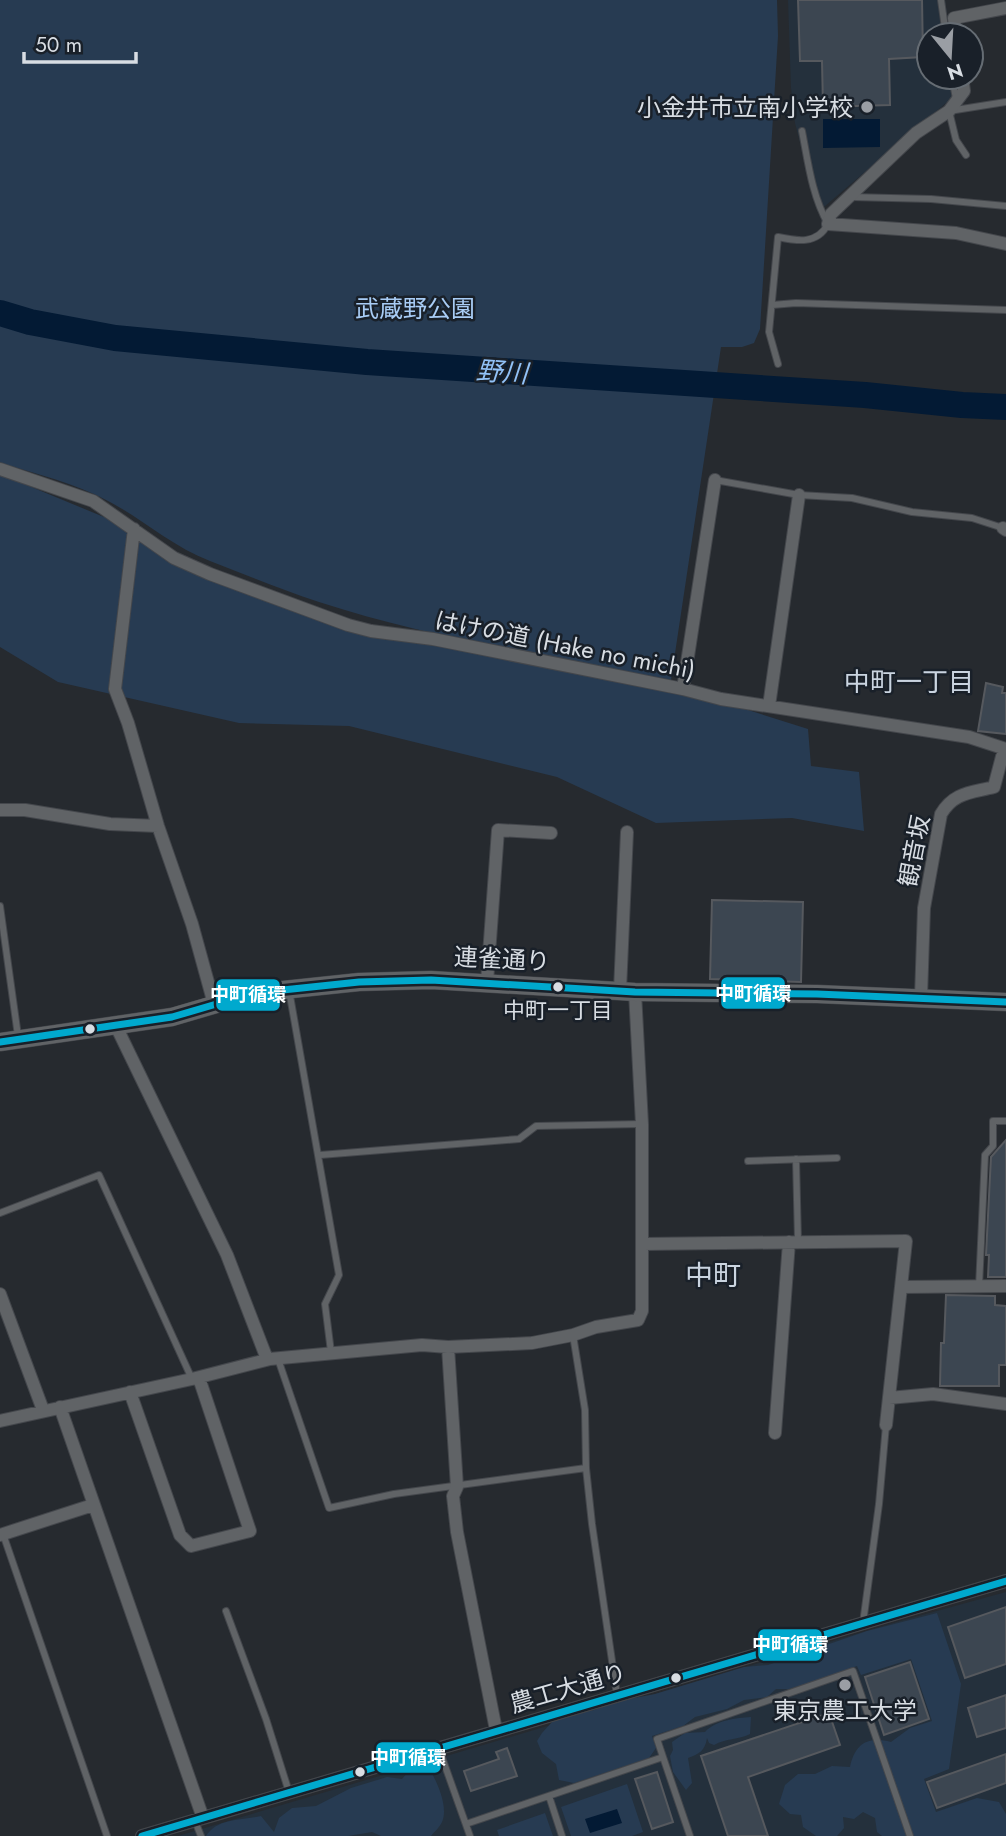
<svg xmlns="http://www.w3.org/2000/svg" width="1006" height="1836" font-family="Jost,'Noto Sans JP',sans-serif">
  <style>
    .built { fill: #24303c }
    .green { fill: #273b52 }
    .water { fill: #031a34 }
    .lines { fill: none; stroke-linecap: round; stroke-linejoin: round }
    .river { stroke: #031a34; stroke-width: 26 }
    .building { fill: #3c4651; stroke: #56595e; stroke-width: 2 }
    .lane-casing { stroke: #44474c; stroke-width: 8 }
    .street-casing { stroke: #44474c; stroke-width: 14 }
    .secondary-casing { stroke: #44474c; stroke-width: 19 }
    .lane { stroke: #606366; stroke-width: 6 }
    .street { stroke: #606366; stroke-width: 12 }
    .secondary { stroke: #606366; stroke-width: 18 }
    .bus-1-casing { stroke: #192029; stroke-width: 12 }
    .bus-1 { stroke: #00a9ce; stroke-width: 7 }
    .poi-dot { fill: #9a9ea4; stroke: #192029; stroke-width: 2.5 }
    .bus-dot { fill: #d8dde3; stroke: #192029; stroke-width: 2.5 }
    .labels { text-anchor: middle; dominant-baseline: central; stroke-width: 5; stroke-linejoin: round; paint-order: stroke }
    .bus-label { font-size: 22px; fill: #d8dde3; stroke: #192029 }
    .poi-label { font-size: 24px; fill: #d8dde3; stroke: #192029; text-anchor: end }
    .park-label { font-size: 24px; fill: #a8ccf5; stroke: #192029 }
    .street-label { font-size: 24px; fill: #d8dde3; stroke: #192029 }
    .water-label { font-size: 26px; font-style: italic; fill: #92c2f7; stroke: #192029 }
    .neighbourhood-label { font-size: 26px; fill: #cad4e0; stroke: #192029 }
    .quarter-label { font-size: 28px; fill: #cad4e0; stroke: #192029 }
    .line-badge { stroke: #192029; stroke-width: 2.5 }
    .badge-label { font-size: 19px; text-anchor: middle; font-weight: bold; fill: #fff }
  </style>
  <rect width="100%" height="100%" fill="#262a2f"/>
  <path class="built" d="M 788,0 L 945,0 L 950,35 L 929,35 L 929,77 L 957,77 L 959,92 L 818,212 L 795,123 L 791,88 Z
    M 1006,1592 L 1006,1836 L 178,1836 L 893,1623 Z"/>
  <path class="green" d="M 0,0 L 777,0 L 778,36 L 760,329 L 754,343 L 742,347 L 721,347 L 671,680 C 554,657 433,639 319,602 C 282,590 246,575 210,561 C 173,547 144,520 110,502 C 75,483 37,474 0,463 Z
    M 0,474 L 116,522 L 180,567 L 362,633 L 533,663 L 729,704 L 808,729 L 811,766 L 859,772 L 864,831 L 792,818 L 656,823 L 557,777 L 349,726 L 239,723 L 58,682 L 0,647 Z
    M 937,1613 L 961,1684 L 949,1769 L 924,1779 L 936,1812 L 977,1798 L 999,1802 L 1006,1814 L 1006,1836 L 882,1836 L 877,1832 L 875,1818 L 863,1812 L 854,1819 L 843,1817 L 844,1828 L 837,1836 L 816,1836 L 803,1827 L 801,1815 L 790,1814 L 779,1804 L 785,1785 L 798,1774 L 815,1774 L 832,1766 L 850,1767 C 855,1744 867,1736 891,1742 L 910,1728 L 932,1721 L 911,1659 L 861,1675 L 857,1666 L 809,1683 L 789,1689 L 776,1689 L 767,1697 L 744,1700 L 727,1709 L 695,1717 L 683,1726 L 652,1736 L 656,1748 L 649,1758 L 574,1783 L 559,1780 L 556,1764 L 542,1753 L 537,1741 L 542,1733 L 552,1722 L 569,1715 L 594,1710 L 618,1701 L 655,1694 L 744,1667 L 768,1665 L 867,1631 Z
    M 751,1717 L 750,1734 C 738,1740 726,1738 714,1745 L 709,1743 L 707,1738 C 705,1751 699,1754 688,1758 L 692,1783 L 686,1790 L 673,1772 L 670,1756 L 673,1750 L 672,1742 L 685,1733 L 705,1732 C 716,1720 736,1718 751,1717 Z
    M 428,1766 C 436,1780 449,1806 442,1822 C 440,1827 434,1832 431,1836 L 381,1836 L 372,1832 L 348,1836 L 206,1836 C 217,1818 242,1820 261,1816 L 274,1832 L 279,1818 L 292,1808 L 316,1806 L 351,1788 L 387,1777 L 402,1779 L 409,1771 Z
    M 627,1784 L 643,1832 L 632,1836 L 571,1836 L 561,1807 Z
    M 545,1813 L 553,1836 L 499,1836 L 497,1830 Z"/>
  <path class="water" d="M 823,119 L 880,119 L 880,147 L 823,148 Z
    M 617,1809 L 622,1823 L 590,1833 L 585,1819 Z"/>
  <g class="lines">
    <path class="river" d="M 0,313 L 30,322 L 115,338 L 367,362 L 865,395 L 962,405 L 1006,407"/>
  </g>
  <path class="building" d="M 798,0 L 922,0 L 923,57 L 889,59 L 890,105 L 823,107 L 822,61 L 800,61 Z
    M 986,683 L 1003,687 L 1002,693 L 1006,693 L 1006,734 L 978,731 Z
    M 712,900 L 803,902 L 801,982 L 710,979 Z
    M 1006,1140 L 1006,1277 L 988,1277 L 989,1255 L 986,1255 L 991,1157 Z
    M 946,1295 L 995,1296 L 995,1305 L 1006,1306 L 1006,1365 L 999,1365 L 999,1386 L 940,1386 L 941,1343 L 944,1343 Z
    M 1006,1607 L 1006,1664 L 965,1678 L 948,1627 Z
    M 910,1662 L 929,1719 L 884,1735 L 865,1677 Z
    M 1006,1695 L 1006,1728 L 977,1737 L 968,1708 Z
    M 829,1713 L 840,1745 L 748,1777 L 768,1836 L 728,1836 L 701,1756 Z
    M 507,1748 L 517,1776 L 471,1791 L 464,1771 L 499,1759 L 496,1752 Z
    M 1006,1754 L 1006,1783 L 937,1808 L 927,1782 Z
    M 657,1772 L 673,1822 L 652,1829 L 635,1779 Z"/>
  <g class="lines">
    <defs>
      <path id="lane" d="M 941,0 L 946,35
        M 952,77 L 956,99
        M 966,155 L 956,140 L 949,111 L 1006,102
        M 851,197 L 931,199 L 1006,206
        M 772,305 L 796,303 L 1006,310
        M 778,364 L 769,332 L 778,237 C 797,241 817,245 828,224 C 812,196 808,162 802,131
        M 715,480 L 799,495 L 852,498 L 912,512 L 972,518 L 1003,528
        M 0,906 L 18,1036
        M 289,990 L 339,1275 L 325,1304 L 331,1352
        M 320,1155 L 519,1139 L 536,1126 L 642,1124
        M 796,1159 L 798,1241
        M 748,1161 L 837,1158
        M 0,1213 L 99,1175 L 192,1379
        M 979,1287 L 985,1155 L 993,1146 L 993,1121 L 1006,1121
        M 573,1335 L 585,1410 L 586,1468 L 592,1524 L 617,1695
        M 278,1359 L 329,1508 L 394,1494 L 586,1468
        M 3,1534 L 107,1836
        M 226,1611 L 266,1719 L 289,1792
        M 863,1623 L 879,1504 L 886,1425
        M 439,1749 L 470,1836
        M 663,1757 L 657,1739 L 853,1671 L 910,1836
        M 549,1796 L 562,1836
        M 195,1821 L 201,1836
        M 466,1824 L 663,1757 L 690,1836"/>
      <path id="street" d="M 956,35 L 954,18 L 1006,8
        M 962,77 L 964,91 L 949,111 L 916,133 L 831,214 L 828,224 L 956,233 L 1006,244
        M 0,469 L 93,501 L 174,558 L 210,574 L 348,625 L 371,631 L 433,639 L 683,689 L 721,699 L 969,737 L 1006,749
        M 1003,528 L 1006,530
        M 134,529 L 115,689 L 128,723 L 158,826 L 192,924 L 214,1004
        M 683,689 L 715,480
        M 769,706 L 799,495
        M 0,810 L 25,810 L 110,824 L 158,826
        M 487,982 L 498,830 L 551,833
        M 620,990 L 627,832
        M 921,997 L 924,908 L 941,814 C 954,792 971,793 994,787 L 1004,749
        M 116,1026 L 227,1255 L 267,1359
        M 643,1244 L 906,1241 L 886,1425
        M 902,1287 L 1006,1286
        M 0,1294 L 43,1410
        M 448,1347 L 457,1487 L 453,1496 L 457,1532 L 496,1730
        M 130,1392 L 180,1535 L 191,1546 L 250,1531 L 199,1378
        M 889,1398 L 933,1394 L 1006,1404
        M 60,1407 L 203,1818
        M 0,1421 L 192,1379 L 270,1359 L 422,1345 L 448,1347 L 532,1343 L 573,1335 L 596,1327 L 638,1320 L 642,1311 L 642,1124 L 635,992
        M 775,1433 L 789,1242
        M 0,1535 L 93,1505
        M 142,1836 L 1006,1581"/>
      <path id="secondary" d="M 0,1042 L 172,1017 L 254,993 L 359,982 L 431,980 L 635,992 L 817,994 L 1006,1002"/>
    </defs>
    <use href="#lane" class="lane-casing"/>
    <use href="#street" class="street-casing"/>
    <use href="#secondary" class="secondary-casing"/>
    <use href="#lane" class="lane"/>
    <use href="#street" class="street"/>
    <use href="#secondary" class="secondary"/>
    <defs>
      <path id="bus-1" d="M 0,1042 L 172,1017 L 254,993 L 359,982 L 431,980 L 635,992 L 817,994 L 1006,1002
        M 142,1836 L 1006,1581"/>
    </defs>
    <use href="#bus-1" class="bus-1-casing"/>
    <use href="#bus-1" class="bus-1"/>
  </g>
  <g class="poi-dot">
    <circle cx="867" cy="107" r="7"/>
    <circle cx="845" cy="1685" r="7"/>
  </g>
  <g class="bus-dot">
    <circle cx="558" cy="987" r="6"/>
    <circle cx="90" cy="1029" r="6"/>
    <circle cx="676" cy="1678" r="6"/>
    <circle cx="360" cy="1772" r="6"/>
  </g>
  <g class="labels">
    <g class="bus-label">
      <text x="558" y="1010">中町一丁目</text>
    </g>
    <g class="poi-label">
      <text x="853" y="107">小金井市立南小学校</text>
      <text x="845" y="1710" text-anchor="middle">東京農工大学</text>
    </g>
    <g class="park-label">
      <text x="415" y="308">武蔵野公園</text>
    </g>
    <g class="street-label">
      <text transform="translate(565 645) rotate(11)">はけの道 (Hake no michi)</text>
      <text transform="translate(914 851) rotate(-79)">観音坂</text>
      <text transform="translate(502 959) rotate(3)">連雀通り</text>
      <text transform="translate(568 1688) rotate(-16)">農工大通り</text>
    </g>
    <g class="water-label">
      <text transform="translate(502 372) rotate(4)">野川</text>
    </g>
    <g class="neighbourhood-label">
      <text x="909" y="682">中町一丁目</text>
    </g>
    <g class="quarter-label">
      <text x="713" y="1275">中町</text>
    </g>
  </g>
  <g class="line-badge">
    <rect x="720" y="976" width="66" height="34" rx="7" fill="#00a9ce"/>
    <rect x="215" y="978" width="66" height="34" rx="7" fill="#00a9ce"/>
    <rect x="757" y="1628" width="66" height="34" rx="7" fill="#00a9ce"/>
    <rect x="375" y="1741" width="67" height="33" rx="7" fill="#00a9ce"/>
  </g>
  <g class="badge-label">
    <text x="753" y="1000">中町循環</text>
    <text x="248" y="1001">中町循環</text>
    <text x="790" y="1651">中町循環</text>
    <text x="408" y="1764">中町循環</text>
  </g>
  <g transform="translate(950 56) rotate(162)"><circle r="33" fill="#192029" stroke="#656c73" stroke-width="2"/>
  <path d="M0-5L12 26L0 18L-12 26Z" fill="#9a9ea4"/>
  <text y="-10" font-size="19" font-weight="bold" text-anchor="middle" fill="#d8dde3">N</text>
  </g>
  <path d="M24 52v10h112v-10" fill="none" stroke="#d8dde3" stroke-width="3.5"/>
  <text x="35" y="52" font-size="21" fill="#d8dde3" stroke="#192029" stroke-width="5" paint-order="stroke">50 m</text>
</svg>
